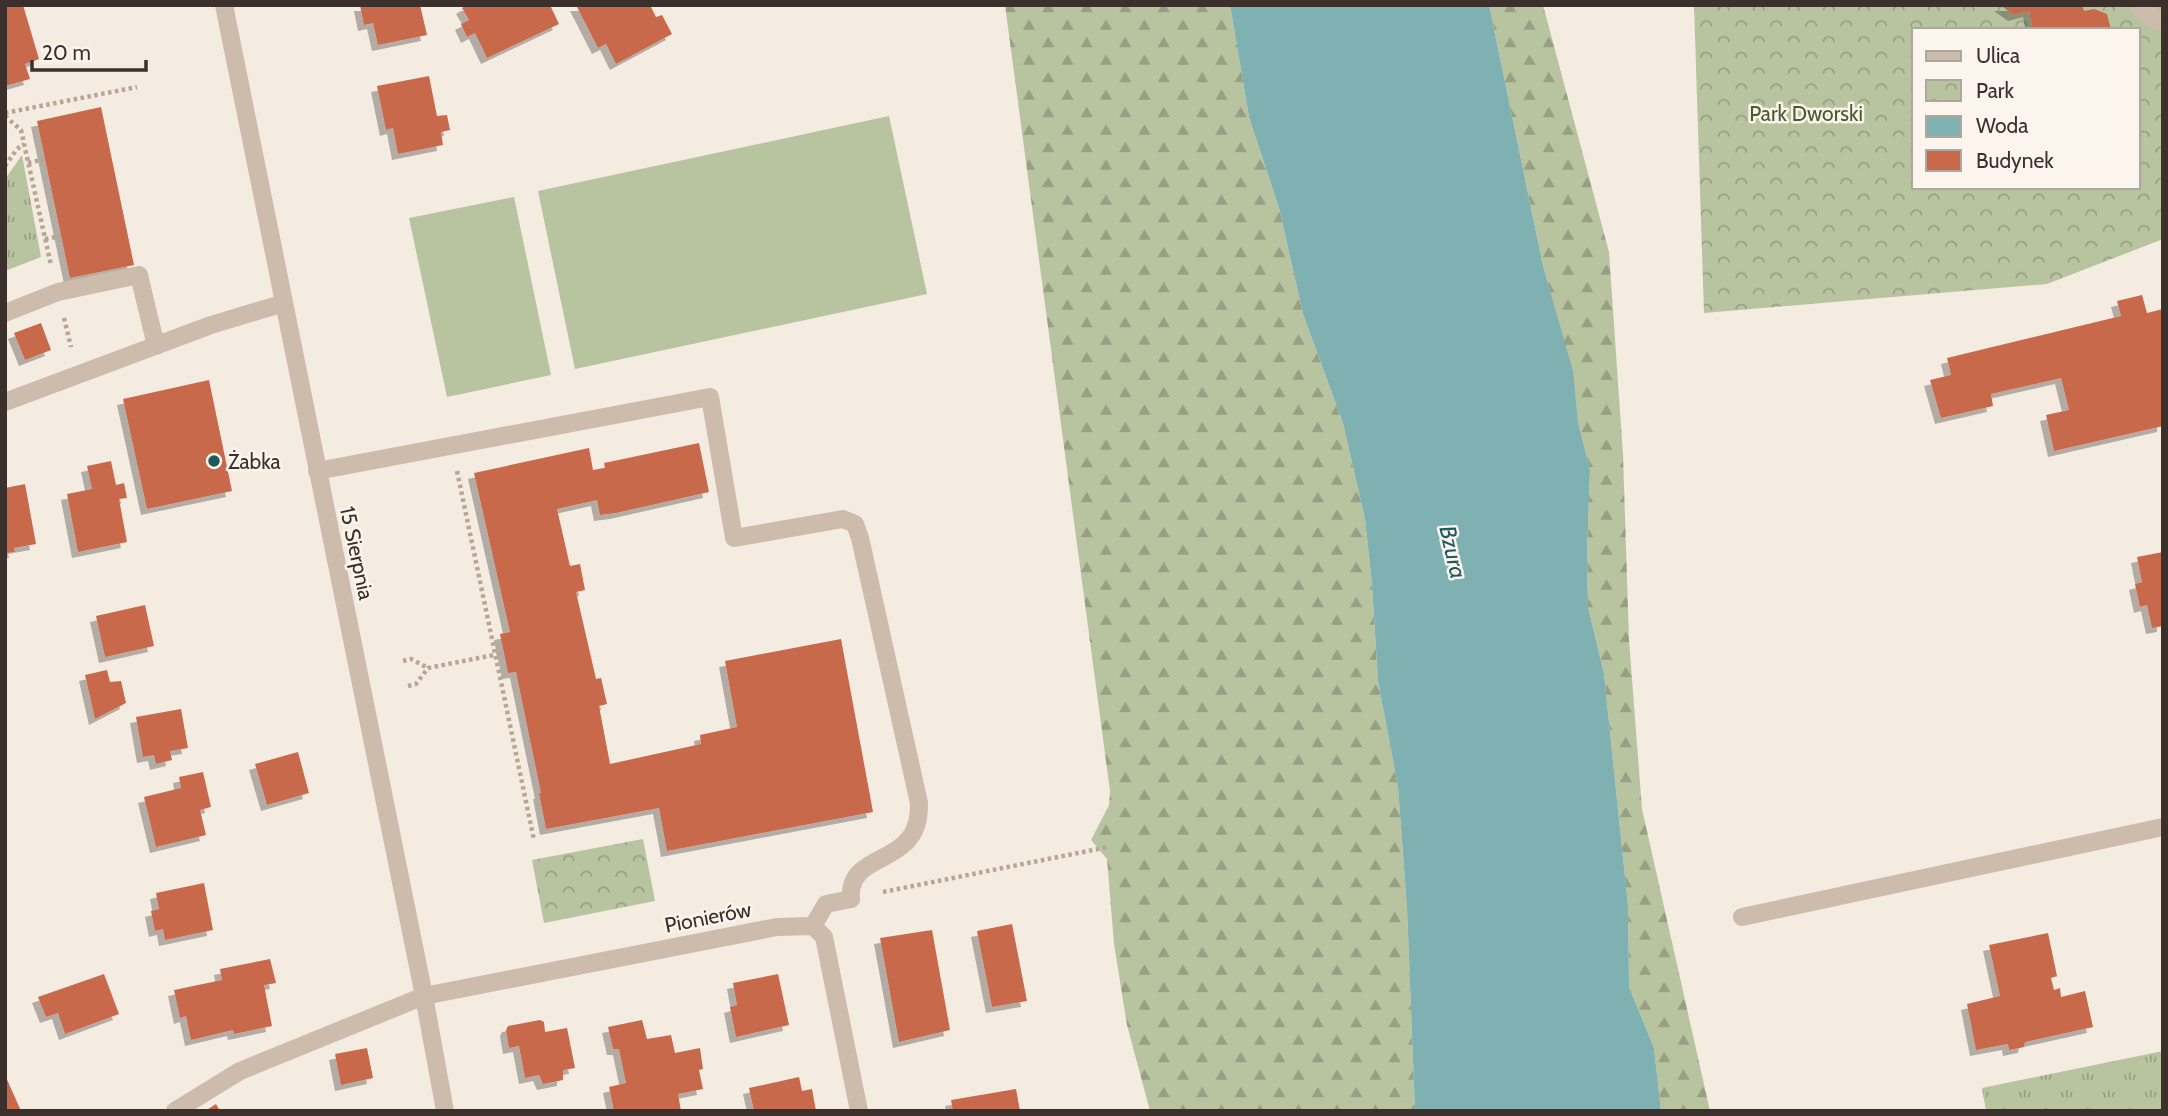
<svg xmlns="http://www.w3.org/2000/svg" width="2168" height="1116" font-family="Cabin,sans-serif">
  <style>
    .grass { fill: url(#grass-tufts) }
    .forest { fill: url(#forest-firs) }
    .park { fill: url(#park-crowns); fill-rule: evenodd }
    .pitch { fill: #b8c4a0 }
    .water { fill: #7fb0b2 }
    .building { fill: #c8694b; filter: url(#shadow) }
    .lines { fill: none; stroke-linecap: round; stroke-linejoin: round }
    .path { stroke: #b9a596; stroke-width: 4.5; stroke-dasharray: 3.5 3.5; stroke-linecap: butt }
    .service { stroke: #cdbbac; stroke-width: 18 }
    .minor { stroke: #cdbbac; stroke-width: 18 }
    .tertiary { stroke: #cdbbac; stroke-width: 18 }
    .poi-dot { fill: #1f5a5e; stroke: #fbf5ee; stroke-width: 2.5 }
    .labels { text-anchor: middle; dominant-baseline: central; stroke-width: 5; stroke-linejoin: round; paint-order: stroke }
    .park-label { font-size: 21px; fill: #4a5a2e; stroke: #fbf5ee }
    .poi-label { font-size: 21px; fill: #3b302b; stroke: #fbf5ee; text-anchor: start }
    .street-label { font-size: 21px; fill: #3b302b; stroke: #fbf5ee }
    .water-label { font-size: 23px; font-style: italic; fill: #1f5a5e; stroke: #fbf5ee }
  </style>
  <defs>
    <pattern id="grass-tufts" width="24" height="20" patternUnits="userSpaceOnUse" patternTransform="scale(1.75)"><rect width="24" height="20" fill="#b8c4a0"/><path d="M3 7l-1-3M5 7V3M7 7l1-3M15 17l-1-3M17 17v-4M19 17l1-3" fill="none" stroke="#97a083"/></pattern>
    <pattern id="forest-firs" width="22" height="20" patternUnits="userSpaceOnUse" patternTransform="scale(1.75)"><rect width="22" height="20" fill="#b8c4a0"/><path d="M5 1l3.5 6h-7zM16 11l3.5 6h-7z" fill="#97a083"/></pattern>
    <pattern id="park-crowns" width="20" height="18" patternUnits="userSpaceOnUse" patternTransform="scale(1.75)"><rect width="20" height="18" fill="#b8c4a0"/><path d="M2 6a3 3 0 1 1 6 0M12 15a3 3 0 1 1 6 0" fill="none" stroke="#97a083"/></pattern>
    <filter id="shadow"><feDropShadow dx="-6" dy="6" stdDeviation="0" flood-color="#0004"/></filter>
  </defs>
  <rect width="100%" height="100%" fill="#f4ebe1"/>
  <path class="grass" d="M 22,155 L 41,257 L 5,271 L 5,179 Z
    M 2163,1051 L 2163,1111 L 1986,1111 L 1982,1088 Z"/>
  <path class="forest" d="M 1005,5 L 1230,5 L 1249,117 L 1279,208 L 1303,314 L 1343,423 L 1365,519 L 1372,584 L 1378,681 L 1398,787 L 1407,908 L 1415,1111 L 1150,1111 L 1127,1025 L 1114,944 L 1107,859 L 1091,840 L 1109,805 L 1110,791 Z
    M 1489,5 L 1543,5 L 1609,252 L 1623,455 L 1629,640 L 1642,809 L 1710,1111 L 1661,1111 L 1654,1048 L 1629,987 L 1628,906 L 1614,771 L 1604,674 L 1588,607 L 1587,553 L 1590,470 L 1578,422 L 1572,371 L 1543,266 Z"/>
  <path class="park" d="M 1694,5 L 2163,5 L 2163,239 L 2047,284 L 1704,313 ZM 1914,30 L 2138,30 L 2138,187 L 1914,187 Z
    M 643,839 L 655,901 L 544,923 L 532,860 Z"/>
  <path class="pitch" d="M 889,116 L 927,294 L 575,369 L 538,191 Z
    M 514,197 L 551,375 L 447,397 L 409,218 Z"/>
  <path class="water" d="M 1230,5 L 1489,5 L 1543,266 L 1573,371 L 1578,422 L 1590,470 L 1587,553 L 1588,607 L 1604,674 L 1614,771 L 1628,906 L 1629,987 L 1654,1048 L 1661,1111 L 1415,1111 L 1407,908 L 1398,787 L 1378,681 L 1372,584 L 1365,519 L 1343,423 L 1303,314 L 1279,208 L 1249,117 Z"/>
  <path class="building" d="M 5,5 L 23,5 L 39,59 L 25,64 L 30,79 L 5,86 Z
    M 360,5 L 420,5 L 427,35 L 378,45 L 373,23 L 364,25 Z
    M 467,5 L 550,5 L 559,24 L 487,58 L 475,33 L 467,37 L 461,24 L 469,20 L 462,8 Z
    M 576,5 L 650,5 L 656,17 L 662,15 L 672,34 L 616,64 L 606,44 L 598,48 Z
    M 2000,5 L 2082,5 L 2084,11 L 2094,9 L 2107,14 L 2111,30 L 2033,30 L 2029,11 L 2014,15 Z
    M 429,76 L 437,116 L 447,115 L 450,130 L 441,132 L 443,145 L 398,154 L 393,128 L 386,130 L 377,86 Z
    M 101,107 L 134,265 L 70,278 L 37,121 Z
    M 2142,295 L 2147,313 L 2163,309 L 2163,426 L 2054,451 L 2046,415 L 2069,410 L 2061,378 L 1991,394 L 1993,406 L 1941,418 L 1930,380 L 1951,375 L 1947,358 L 2121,316 L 2117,301 Z
    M 41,323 L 51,350 L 25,360 L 14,333 Z
    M 209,380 L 232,491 L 147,509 L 123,399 Z
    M 699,443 L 709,492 L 616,513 L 600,515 L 597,500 L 557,509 L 570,566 L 580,564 L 585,590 L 576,592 L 596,679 L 601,678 L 607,704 L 599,706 L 610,764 L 701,744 L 700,735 L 737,727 L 725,661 L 841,639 L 873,812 L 667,851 L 659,808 L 546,829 L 539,793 L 541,793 L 516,672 L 508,673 L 500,634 L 510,632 L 474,473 L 589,448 L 593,470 L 605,468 L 604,463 Z
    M 111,461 L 116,485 L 124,483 L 127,498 L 119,499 L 127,542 L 78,552 L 67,494 L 92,489 L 87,466 Z
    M 25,484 L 36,544 L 14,548 L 15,552 L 5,553 L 5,488 Z
    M 2163,552 L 2163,626 L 2152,628 L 2147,605 L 2140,607 L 2135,584 L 2142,582 L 2137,557 Z
    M 145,605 L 154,646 L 105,657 L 96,616 Z
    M 107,670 L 110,682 L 121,681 L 126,703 L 95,719 L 85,675 Z
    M 181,709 L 188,748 L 170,751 L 172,760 L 156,764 L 154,755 L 143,757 L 136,717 Z
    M 298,752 L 309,793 L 267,805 L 255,764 Z
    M 203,772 L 211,807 L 200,810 L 206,835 L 156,847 L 144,797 L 181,788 L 179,777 Z
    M 204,883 L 213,930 L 165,940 L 163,929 L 155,931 L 151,911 L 159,909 L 156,893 Z
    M 1012,924 L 1027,1001 L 992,1007 L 977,931 Z
    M 932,930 L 950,1030 L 899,1042 L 880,938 Z
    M 2048,933 L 2057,976 L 2051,978 L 2054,990 L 2060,988 L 2061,997 L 2085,991 L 2093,1027 L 2025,1042 L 2024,1047 L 2009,1050 L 2008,1044 L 1976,1050 L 1967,1004 L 2000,996 L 1989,945 Z
    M 270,959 L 276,983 L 264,985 L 272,1026 L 234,1034 L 233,1030 L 191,1040 L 186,1016 L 180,1018 L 174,990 L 222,980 L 220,969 Z
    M 104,974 L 119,1014 L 65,1034 L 58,1013 L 46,1017 L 38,997 Z
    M 778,974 L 789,1025 L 736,1037 L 730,1007 L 737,1005 L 733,983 Z
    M 540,1020 L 544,1022 L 545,1032 L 567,1028 L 575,1068 L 563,1070 L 563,1080 L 543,1084 L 539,1075 L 525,1078 L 519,1046 L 509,1048 L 506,1030 L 508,1026 Z
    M 642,1020 L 647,1039 L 671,1035 L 675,1053 L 700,1048 L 703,1069 L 699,1070 L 703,1089 L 678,1094 L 681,1111 L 614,1111 L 609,1087 L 626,1083 L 619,1049 L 613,1049 L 608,1027 Z
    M 367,1048 L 373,1078 L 341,1085 L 335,1054 Z
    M 5,1075 L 21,1111 L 5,1111 Z
    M 799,1077 L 802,1091 L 812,1089 L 816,1111 L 754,1111 L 749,1088 Z
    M 1016,1089 L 1020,1111 L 953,1111 L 951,1100 Z
    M 216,1104 L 220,1111 L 205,1111 Z"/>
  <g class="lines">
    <path class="path" d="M 5,113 L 137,87
      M 5,116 L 21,130 L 51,265
      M 28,163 L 45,159
      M 5,166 L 17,149 L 24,144
      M 45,239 L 61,236
      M 64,318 L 71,347
      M 457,471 L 534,840
      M 403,661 L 411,659 L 428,668
      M 408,686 L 416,684 L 428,668 L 504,653
      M 883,892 L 1108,847"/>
    <path class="service" d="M 2137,5 L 2152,18 L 2163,22
      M 5,313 L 58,292 L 139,275 L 156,346
      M 317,471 L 710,397 L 734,538 L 843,519 L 855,524 L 860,538 L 919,803 C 919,818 917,832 905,843 C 885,863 848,863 851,899
      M 175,1111 L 240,1071 L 424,996"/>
    <path class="minor" d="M 5,402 L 211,325 L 284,303
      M 1742,917 L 2163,827
      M 813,926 L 826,904 L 851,899
      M 424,996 L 777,927 L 813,926 L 824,937 L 859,1111"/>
    <path class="tertiary" d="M 224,5 L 424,996 L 445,1111"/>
  </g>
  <circle class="poi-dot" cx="214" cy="461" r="7"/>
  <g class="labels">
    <g class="park-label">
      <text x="1806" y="113">Park Dworski</text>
    </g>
    <g class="poi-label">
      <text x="228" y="461">Żabka</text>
    </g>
    <g class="street-label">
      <text transform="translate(357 553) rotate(78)">15 Sierpnia</text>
      <text transform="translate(708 917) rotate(-11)">Pionierów</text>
    </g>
    <g class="water-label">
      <text transform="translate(1453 552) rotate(77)">Bzura</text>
    </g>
  </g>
  <rect width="2168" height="1116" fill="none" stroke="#3b302b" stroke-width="14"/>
  <rect x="1912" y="28" width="228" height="161" fill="#fbf5ee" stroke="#aea6a0" stroke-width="2"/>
  <rect x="1926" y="51" width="35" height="10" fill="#cdbbac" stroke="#aea6a0" stroke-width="2"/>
  <text x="1976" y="63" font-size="21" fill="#3b302b">Ulica</text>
  <rect x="1926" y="80" width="35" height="21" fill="url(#park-crowns)" stroke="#aea6a0" stroke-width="2"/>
  <text x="1976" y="98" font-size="21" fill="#3b302b">Park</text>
  <rect x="1926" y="116" width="35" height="21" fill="#7fb0b2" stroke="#aea6a0" stroke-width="2"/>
  <text x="1976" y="133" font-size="21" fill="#3b302b">Woda</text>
  <rect x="1926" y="150" width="35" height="21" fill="#c8694b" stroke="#aea6a0" stroke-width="2"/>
  <text x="1976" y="168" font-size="21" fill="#3b302b">Budynek</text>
  <path d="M32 60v10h114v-10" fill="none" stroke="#3b302b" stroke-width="3.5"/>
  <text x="42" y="60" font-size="21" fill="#3b302b" stroke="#fbf5ee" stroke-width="5" paint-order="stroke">20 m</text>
</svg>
